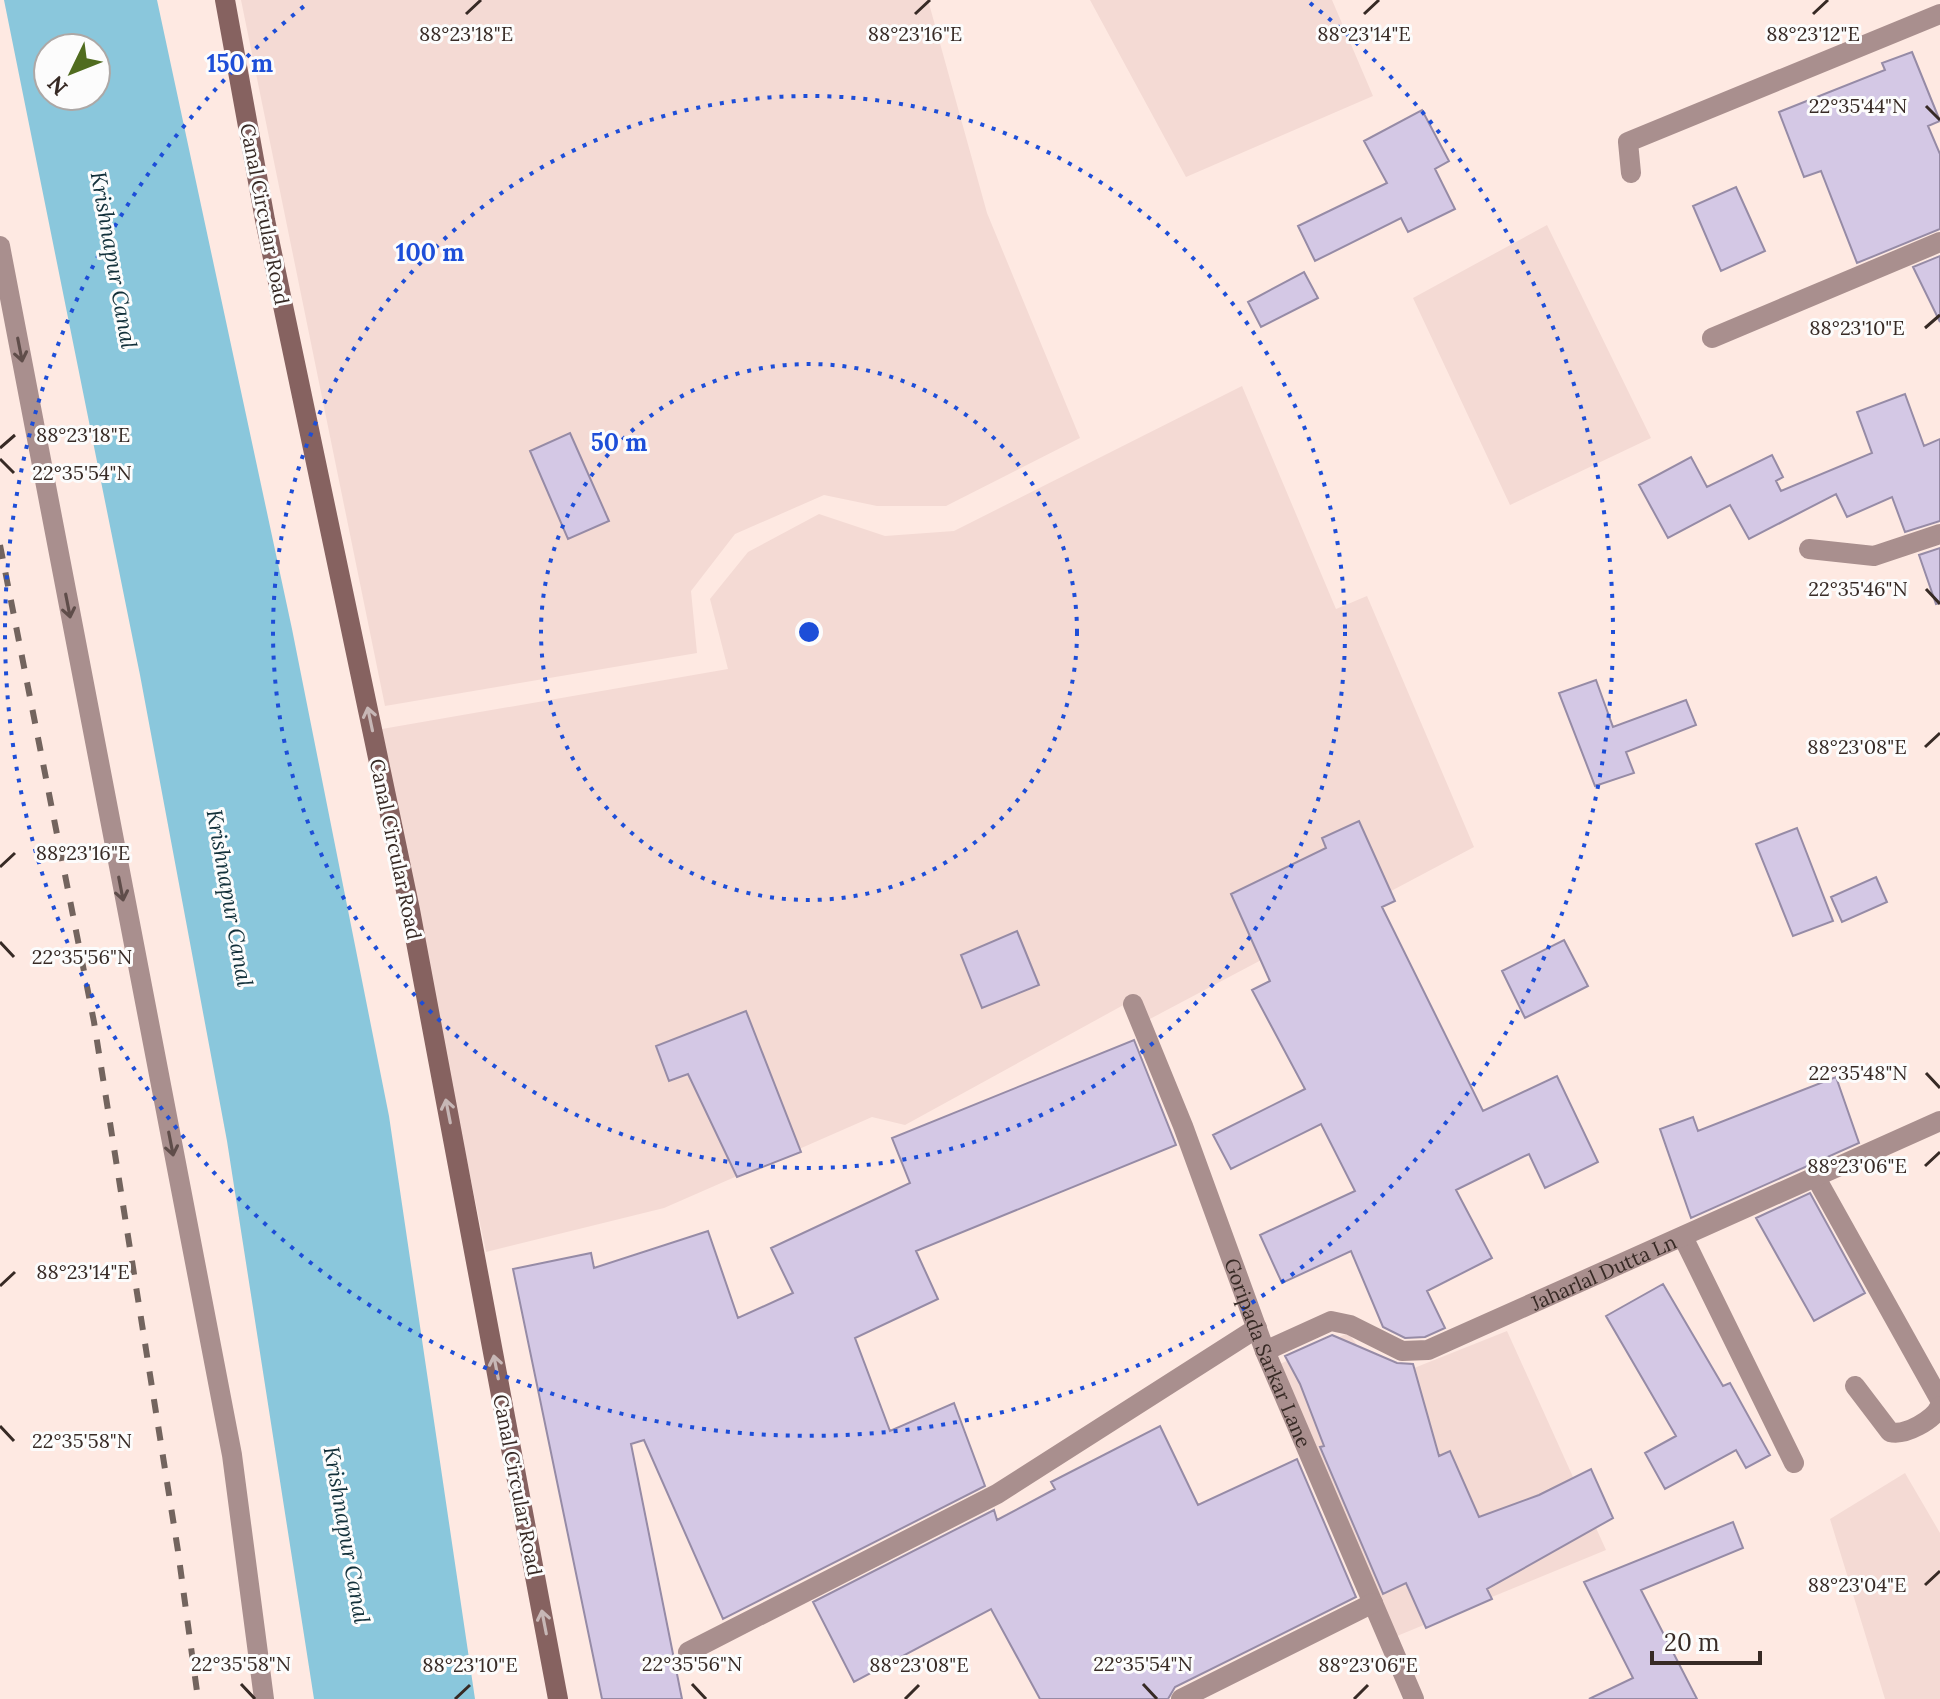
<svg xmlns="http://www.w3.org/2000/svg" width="1940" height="1699" font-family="Lora,serif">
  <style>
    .industrial { fill: #f4dad4 }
    .water { fill: #8ac7dc; fill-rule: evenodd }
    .building { fill: #d4c8e5; stroke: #968ba6; stroke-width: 2 }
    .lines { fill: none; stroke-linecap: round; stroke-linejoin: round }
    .minor { stroke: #a98f8e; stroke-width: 20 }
    .secondary { stroke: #866260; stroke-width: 20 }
    .rail { stroke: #73645e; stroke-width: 6; stroke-dasharray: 14 14; stroke-linecap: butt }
    .oneway { stroke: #5f4d4a }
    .oneway2 { stroke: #c7b7b6 }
    .ticks { fill: none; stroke: #372a25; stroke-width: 3 }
    .ring { fill: none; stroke: #1d4ed8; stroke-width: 4; stroke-dasharray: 4 8 }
    .labels { text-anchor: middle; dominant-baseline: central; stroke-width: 6; stroke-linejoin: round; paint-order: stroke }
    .street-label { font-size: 20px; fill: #372a25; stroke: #fcfcfc }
    .water-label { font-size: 22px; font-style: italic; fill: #12303a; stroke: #fcfcfc }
    .ticks-label { font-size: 20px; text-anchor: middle; fill: #372a25; stroke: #fcfcfc; stroke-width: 6; stroke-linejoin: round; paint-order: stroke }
    .centre { fill: #1d4ed8; stroke: #fcfcfc; stroke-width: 4 }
    .ring-label { font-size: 24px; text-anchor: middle; font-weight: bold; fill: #1d4ed8; stroke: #fcfcfc; stroke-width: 6; stroke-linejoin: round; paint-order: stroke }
  </style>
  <rect width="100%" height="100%" fill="#fee9e2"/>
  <path class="industrial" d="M 241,0 L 928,0 L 987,213 L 1080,438 L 946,506 L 877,506 L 824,495 L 735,534 L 691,591 L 697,653 L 385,706 Z
    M 1090,0 L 1332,0 L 1373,96 L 1186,177 Z
    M 1547,225 L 1651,438 L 1510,505 L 1413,298 Z
    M 1242,386 L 1336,609 L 1367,596 L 1474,847 L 1148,1020 L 1138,997 L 905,1125 L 872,1117 L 664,1208 L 486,1252 L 434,1004 L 382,729 L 728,669 L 710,599 L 748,552 L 819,514 L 885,536 L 954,531 Z
    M 1507,1331 L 1606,1550 L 1397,1636 L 1280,1364 L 1348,1333 L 1384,1380 Z
    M 1905,1473 L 1940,1533 L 1940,1699 L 1885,1699 L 1830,1519 Z"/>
  <path class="water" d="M 4,0 L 157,0 L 292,629 L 389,1116 L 475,1699 L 314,1699 L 227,1141 L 140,675 ZM 48,48 L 96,48 L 96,96 L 48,96 Z"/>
  <path class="building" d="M 1912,52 L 1940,121 L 1928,126 L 1940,154 L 1940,229 L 1857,263 L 1821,171 L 1804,177 L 1779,112 L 1885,70 L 1882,63 Z
    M 1422,110 L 1449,161 L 1435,169 L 1455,209 L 1408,232 L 1401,218 L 1315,261 L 1298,226 L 1387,183 L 1364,141 Z
    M 1736,187 L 1765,251 L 1721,271 L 1693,206 Z
    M 1940,256 L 1940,322 L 1913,267 Z
    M 1304,272 L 1318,298 L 1261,327 L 1248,302 Z
    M 1905,394 L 1924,446 L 1940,439 L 1940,521 L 1905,532 L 1892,497 L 1847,517 L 1836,494 L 1749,539 L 1730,505 L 1668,538 L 1639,485 L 1691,457 L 1707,487 L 1772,455 L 1783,477 L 1776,481 L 1781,491 L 1872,453 L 1857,412 Z
    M 570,433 L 609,521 L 568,539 L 530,451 Z
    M 1940,548 L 1940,603 L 1936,604 L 1919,555 Z
    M 1596,680 L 1613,727 L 1686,700 L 1696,725 L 1626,752 L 1634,773 L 1595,786 L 1559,693 Z
    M 1359,821 L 1395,901 L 1382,907 L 1483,1111 L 1557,1076 L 1598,1162 L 1545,1188 L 1529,1154 L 1456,1190 L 1492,1258 L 1427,1291 L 1445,1328 L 1425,1337 L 1405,1338 L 1383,1327 L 1351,1251 L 1282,1283 L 1260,1235 L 1355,1191 L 1321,1124 L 1231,1169 L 1213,1135 L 1305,1089 L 1252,990 L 1270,981 L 1231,894 L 1326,848 L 1322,838 Z
    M 1797,828 L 1833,921 L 1793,936 L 1756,844 Z
    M 1876,877 L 1887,902 L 1842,922 L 1831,897 Z
    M 1017,931 L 1039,985 L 982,1008 L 961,955 Z
    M 1564,940 L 1588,986 L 1525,1018 L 1502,971 Z
    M 746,1011 L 801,1152 L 737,1177 L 688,1074 L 669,1081 L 656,1046 Z
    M 1134,1040 L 1176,1145 L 916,1251 L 938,1299 L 855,1338 L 890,1431 L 954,1403 L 985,1486 L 723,1619 L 644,1440 L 631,1444 L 682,1699 L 602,1699 L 513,1269 L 591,1253 L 594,1268 L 708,1231 L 738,1318 L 793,1293 L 771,1248 L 910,1183 L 892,1138 Z
    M 1836,1077 L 1859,1143 L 1691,1218 L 1660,1129 L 1693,1117 L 1698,1131 Z
    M 1810,1193 L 1865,1293 L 1814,1321 L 1756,1218 Z
    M 1663,1284 L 1723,1386 L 1730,1383 L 1770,1455 L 1746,1468 L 1736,1450 L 1665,1489 L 1645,1453 L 1676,1436 L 1606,1316 Z
    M 1332,1335 L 1397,1363 L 1413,1364 L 1439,1456 L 1450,1451 L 1479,1517 L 1539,1495 L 1591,1469 L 1613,1518 L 1487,1589 L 1492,1599 L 1426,1628 L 1406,1583 L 1383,1594 L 1320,1447 L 1324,1446 L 1300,1384 L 1285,1356 Z
    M 1160,1426 L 1198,1505 L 1297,1459 L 1356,1597 L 1175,1687 L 1168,1699 L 1040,1699 L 991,1609 L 854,1682 L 813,1602 L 994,1510 L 997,1520 L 1055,1489 L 1051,1482 Z
    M 1733,1522 L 1743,1548 L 1641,1590 L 1697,1699 L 1589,1699 L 1633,1678 L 1584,1582 Z"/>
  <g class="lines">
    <g class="minor">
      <path d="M 1631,173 L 1628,142 L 1940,14"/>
      <path d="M 0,246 L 232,1455 L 264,1699"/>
      <path d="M 1712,338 L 1940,242"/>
      <path d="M 1809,549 L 1874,556 L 1940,534"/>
      <path id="s1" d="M 1133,1004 L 1183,1126 L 1265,1351 L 1414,1699"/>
      <path d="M 1815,1176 L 1940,1400"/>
      <path d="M 1683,1237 L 1794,1463"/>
      <path id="s2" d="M 1265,1351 L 1331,1321 L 1350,1325 L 1402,1351 L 1428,1350 L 1940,1121"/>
      <path d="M 1855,1386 L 1890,1432 C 1905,1436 1934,1420 1940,1406"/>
      <path d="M 688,1652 L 997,1494 L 1257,1328"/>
      <path d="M 1181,1699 L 1373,1603"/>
    </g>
    <path class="secondary" d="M 225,0 L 265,220 L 410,910 L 558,1699"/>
    <path class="rail" d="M 0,545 L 94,1022 L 178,1551 L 198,1699"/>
  </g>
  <defs><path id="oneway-shaft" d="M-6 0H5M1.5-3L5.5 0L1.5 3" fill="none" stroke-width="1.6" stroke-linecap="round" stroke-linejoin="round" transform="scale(2)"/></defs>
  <g class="oneway">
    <use href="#oneway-shaft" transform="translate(20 350) rotate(79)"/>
    <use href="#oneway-shaft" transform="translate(68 606) rotate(79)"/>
    <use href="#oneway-shaft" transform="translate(121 889) rotate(79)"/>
    <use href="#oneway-shaft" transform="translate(171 1144) rotate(79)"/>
  </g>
  <g class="oneway2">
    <use href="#oneway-shaft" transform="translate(370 719) rotate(-102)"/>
    <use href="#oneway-shaft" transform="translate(448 1111) rotate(-101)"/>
    <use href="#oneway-shaft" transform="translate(496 1367) rotate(-101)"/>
    <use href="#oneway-shaft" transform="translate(544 1622) rotate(-101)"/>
  </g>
  <path class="ticks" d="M 466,14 L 481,0M 915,14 L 930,0M 1364,14 L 1379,0M 1813,14 L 1828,0M 1926,106 L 1940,120M 1925,328 L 1940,315M 0,448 L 15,435M 0,459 L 14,473M 1926,589 L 1940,604M 1925,747 L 1940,733M 0,867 L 15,853M 0,942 L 14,957M 1926,1073 L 1940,1088M 1925,1166 L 1940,1152M 0,1286 L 15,1272M 0,1426 L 14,1441M 1925,1585 L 1940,1571M 241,1684 L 255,1699M 692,1684 L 706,1699M 1143,1684 L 1157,1699M 455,1699 L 470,1685M 905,1699 L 919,1685M 1354,1699 L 1368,1685"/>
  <g class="ring">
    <circle cx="809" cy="632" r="268"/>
    <circle cx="809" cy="632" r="536"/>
    <path d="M1310 3A804 804 0 1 1 308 3"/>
  </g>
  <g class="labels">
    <g class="street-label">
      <text transform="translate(265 214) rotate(79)">Canal Circular Road</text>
      <text transform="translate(396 849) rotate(78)">Canal Circular Road</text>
      <text stroke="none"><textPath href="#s2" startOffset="368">Jaharlal Dutta Ln</textPath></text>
      <text stroke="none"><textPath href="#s1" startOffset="374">Goripada Sarkar Lane</textPath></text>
      <text transform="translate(518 1485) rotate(79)">Canal Circular Road</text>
    </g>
    <g class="water-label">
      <text transform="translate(114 260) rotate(80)">Krishnapur Canal</text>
      <text transform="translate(230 898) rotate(80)">Krishnapur Canal</text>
      <text transform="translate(347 1535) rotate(80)">Krishnapur Canal</text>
    </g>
  </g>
  <g class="ticks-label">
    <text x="466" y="41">88°23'18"E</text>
    <text x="915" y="41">88°23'16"E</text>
    <text x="1364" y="41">88°23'14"E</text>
    <text x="1813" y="41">88°23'12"E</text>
    <text x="1858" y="113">22°35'44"N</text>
    <text x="1857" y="335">88°23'10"E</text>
    <text x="83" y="442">88°23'18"E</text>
    <text x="82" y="480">22°35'54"N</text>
    <text x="1858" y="596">22°35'46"N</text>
    <text x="1857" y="754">88°23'08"E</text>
    <text x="83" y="860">88°23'16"E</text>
    <text x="82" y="964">22°35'56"N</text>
    <text x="1858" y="1080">22°35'48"N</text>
    <text x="1857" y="1173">88°23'06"E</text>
    <text x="83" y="1279">88°23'14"E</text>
    <text x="82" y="1448">22°35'58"N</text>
    <text x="1857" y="1592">88°23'04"E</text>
    <text x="241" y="1671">22°35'58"N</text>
    <text x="692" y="1671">22°35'56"N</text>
    <text x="1143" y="1671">22°35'54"N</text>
    <text x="470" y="1672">88°23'10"E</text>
    <text x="919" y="1672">88°23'08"E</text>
    <text x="1368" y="1672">88°23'06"E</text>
  </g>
  <circle cx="809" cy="632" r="12" class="centre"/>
  <g class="ring-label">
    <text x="240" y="72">150 m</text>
    <text x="430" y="261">100 m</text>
    <text x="619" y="451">50 m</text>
  </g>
  <g transform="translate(72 72) rotate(227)"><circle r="38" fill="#fcfcfc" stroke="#ada8a6" stroke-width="2"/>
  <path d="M0-6L14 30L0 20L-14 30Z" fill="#506c1f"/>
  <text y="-12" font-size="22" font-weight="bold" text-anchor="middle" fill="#372a25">N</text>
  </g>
  <path d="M1652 1651v12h108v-12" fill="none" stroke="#372a25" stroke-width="4"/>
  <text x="1664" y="1651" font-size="24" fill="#372a25" stroke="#fcfcfc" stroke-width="6" paint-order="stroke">20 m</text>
</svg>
